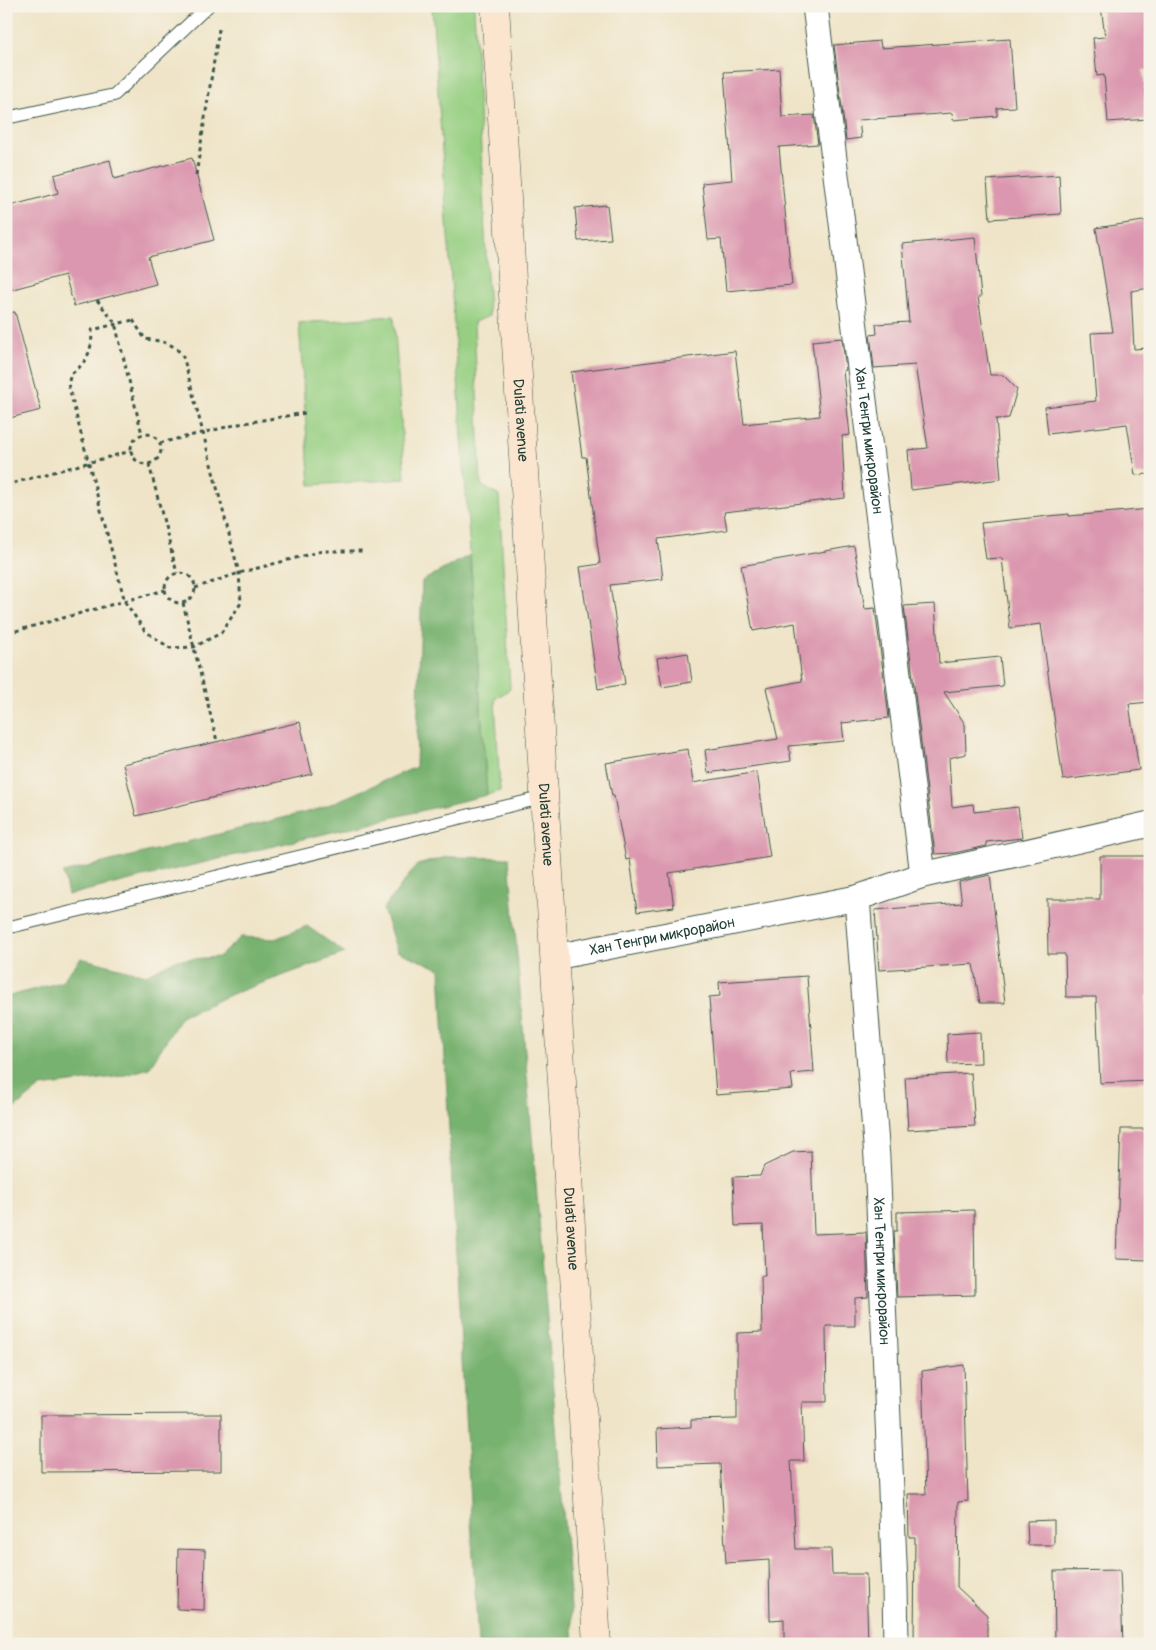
<svg xmlns="http://www.w3.org/2000/svg" width="1156" height="1650" font-family="Pangolin,sans-serif">
  <style>
    .green { fill: #96cf82; stroke: #5a865b }
    .forest { fill: #78b270; stroke: #4c7852 }
    .building { fill: #db97af }
    .lines { fill: none; stroke-linecap: round; stroke-linejoin: round }
    .service-casing { stroke: #3e564a; stroke-width: 14 }
    .minor-casing { stroke: #3e564a; stroke-width: 27 }
    .secondary-casing { stroke: #3e564a; stroke-width: 29 }
    .path { stroke: #3e564a; stroke-width: 3; stroke-dasharray: 4 4; stroke-linecap: butt }
    .service { stroke: #fff; stroke-width: 12 }
    .minor { stroke: #fff; stroke-width: 25 }
    .secondary { stroke: #fbe5cf; stroke-width: 28 }
    .labels { text-anchor: middle; dominant-baseline: central; stroke-width: 5; stroke-linejoin: round; paint-order: stroke }
    .street-label { font-size: 15px; fill: #1f3d34; stroke: #f7f3e8 }
  </style>
  <rect width="100%" height="100%" fill="#f7f3e8"/>
  <filter id="ink" filterUnits="userSpaceOnUse"><feTurbulence type="fractalNoise" baseFrequency=".02" numOctaves="2"/><feDisplacementMap in="SourceGraphic" scale="10" xChannelSelector="R" yChannelSelector="G"/><feConvolveMatrix kernelMatrix="1 2 1 2 8 2 1 2 1" color-interpolation-filters="sRGB"/></filter>
  <filter id="wash" filterUnits="userSpaceOnUse"><feTurbulence type="fractalNoise" baseFrequency=".0096" numOctaves="4" result="noise"/><feDisplacementMap in="SourceGraphic" scale="20" xChannelSelector="R" yChannelSelector="G"/><feGaussianBlur stdDeviation="1.12" result="paint"/><feColorMatrix in="noise" values="0 0 0 0 0 0 0 0 0 0 0 0 0 0 0 0 0 1.4 0 .05"/><feComposite in="paint" operator="in"/></filter>
  <g filter="url(#wash)">
    <rect width="100%" height="100%" fill="#efe4c7"/>
    <path class="green" d="M 432,6 L 474,6 L 489,316 L 474,322 L 481,485 L 499,496 L 510,689 L 495,699 L 500,791 L 487,795 Z
      M 394,316 L 405,479 L 310,485 L 299,323 Z"/>
    <path class="forest" d="M 470,555 L 487,795 L 68,895 L 63,873 L 319,809 L 416,767 L 422,581 Z
      M 447,857 L 509,858 L 574,1644 L 478,1644 L 440,969 L 397,951 L 383,909 L 417,865 Z
      M 307,926 L 345,953 L 232,994 L 181,1017 L 149,1068 L 122,1076 L 41,1087 L 6,1115 L 6,997 L 61,982 L 81,958 L 146,975 L 176,960 L 219,957 L 241,937 L 275,939 Z"/>
    <g id="blocks">
      <path class="building" d="M 1101,6 L 1150,6 L 1150,70 L 1143,70 L 1148,119 L 1108,122 L 1104,75 L 1097,76 L 1093,38 L 1105,37 Z
        M 1010,39 L 1015,107 L 997,108 L 997,116 L 953,120 L 952,113 L 859,120 L 861,138 L 846,140 L 834,45 L 880,41 L 881,48 Z
        M 779,69 L 782,117 L 814,115 L 818,144 L 779,147 L 792,285 L 726,291 L 721,239 L 708,240 L 702,183 L 732,180 L 724,72 Z
        M 192,158 L 214,240 L 148,257 L 156,284 L 74,306 L 65,275 L 6,291 L 6,207 L 58,193 L 54,175 L 110,160 L 114,179 Z
        M 1059,175 L 1061,214 L 990,219 L 987,180 Z
        M 607,205 L 611,239 L 578,241 L 575,208 Z
        M 1150,220 L 1150,288 L 1131,291 L 1134,349 L 1147,348 L 1150,387 L 1150,474 L 1135,475 L 1127,424 L 1048,434 L 1045,407 L 1096,401 L 1091,333 L 1113,332 L 1096,228 Z
        M 975,237 L 981,297 L 978,297 L 990,375 L 1003,375 L 1017,389 L 1009,418 L 996,419 L 1001,479 L 911,490 L 908,450 L 928,448 L 915,365 L 874,368 L 870,335 L 877,334 L 876,324 L 909,322 L 902,244 Z
        M 15,312 L 41,410 L 6,419 L 6,313 Z
        M 842,338 L 846,370 L 843,371 L 850,435 L 842,436 L 845,498 L 724,512 L 727,530 L 658,539 L 663,579 L 610,585 L 625,684 L 598,689 L 580,567 L 600,564 L 586,457 L 582,457 L 571,372 L 735,351 L 744,424 L 820,416 L 812,341 Z
        M 1150,509 L 1150,702 L 1129,704 L 1139,770 L 1063,780 L 1041,624 L 1010,628 L 1002,558 L 986,559 L 981,523 L 1069,514 L 1069,516 Z
        M 854,546 L 865,609 L 875,608 L 889,718 L 842,723 L 844,741 L 789,746 L 791,761 L 708,773 L 705,750 L 778,739 L 766,688 L 802,681 L 795,623 L 753,631 L 741,566 Z
        M 935,604 L 939,663 L 1000,657 L 1003,686 L 944,692 L 965,724 L 966,754 L 949,758 L 952,807 L 973,804 L 974,812 L 1018,807 L 1022,838 L 986,842 L 987,846 L 954,853 L 935,854 L 904,606 Z
        M 688,653 L 692,682 L 662,687 L 657,658 Z
        M 300,722 L 312,774 L 136,816 L 123,764 Z
        M 688,749 L 693,783 L 757,772 L 770,857 L 669,873 L 674,907 L 637,912 L 630,859 L 626,860 L 614,796 L 612,796 L 606,763 Z
        M 1100,856 L 1150,856 L 1150,996 L 1146,996 L 1148,1047 L 1150,1047 L 1150,1081 L 1100,1083 L 1096,997 L 1066,997 L 1065,954 L 1048,954 L 1047,899 L 1100,899 Z
        M 990,875 L 1005,1003 L 980,1003 L 973,964 L 879,970 L 875,910 L 962,903 L 959,882 Z
        M 807,976 L 814,1072 L 791,1074 L 793,1089 L 716,1095 L 709,997 L 720,996 L 719,982 Z
        M 980,1032 L 981,1063 L 948,1064 L 947,1034 Z
        M 971,1073 L 975,1126 L 908,1130 L 905,1077 Z
        M 1121,1129 L 1150,1129 L 1150,1260 L 1116,1259 Z
        M 811,1151 L 814,1234 L 866,1232 L 868,1297 L 855,1298 L 855,1326 L 826,1326 L 827,1402 L 802,1402 L 804,1461 L 791,1461 L 796,1549 L 831,1549 L 832,1574 L 866,1574 L 868,1644 L 784,1644 L 784,1619 L 770,1620 L 769,1560 L 726,1563 L 720,1464 L 658,1466 L 657,1429 L 691,1427 L 691,1420 L 737,1419 L 737,1333 L 762,1332 L 761,1276 L 765,1276 L 763,1225 L 735,1226 L 733,1177 L 760,1176 L 764,1166 L 793,1152 Z
        M 974,1210 L 975,1295 L 897,1297 L 894,1231 L 897,1231 L 897,1212 Z
        M 964,1365 L 968,1501 L 958,1502 L 957,1587 L 987,1615 L 987,1644 L 914,1644 L 915,1537 L 909,1537 L 908,1494 L 926,1494 L 922,1371 Z
        M 221,1414 L 221,1471 L 41,1472 L 41,1415 Z
        M 1054,1520 L 1054,1545 L 1028,1545 L 1027,1521 Z
        M 178,1549 L 205,1550 L 204,1610 L 177,1609 Z
        M 1120,1570 L 1123,1644 L 1055,1644 L 1054,1571 Z"/>
    </g>
  </g>
  <g filter="url(#ink)">
    <use href="#blocks" fill-opacity="0" stroke="#3e564a" stroke-width="1"/>
    <g class="lines">
      <defs>
        <path id="service" d="M 6,118 L 114,95 L 208,6
          M 6,928 L 545,797"/>
        <g id="minor">
          <path id="s1" d="M 815,6 L 923,875"/>
          <path id="s2" d="M 857,898 L 877,1158 L 895,1586 L 896,1644"/>
          <path id="s3" d="M 555,957 L 857,898 L 923,875 L 1150,824"/>
        </g>
        <g id="secondary">
          <path id="s4" d="M 495,6 L 597,1644"/>
        </g>
      </defs>
      <use href="#service" class="service-casing"/>
      <use href="#minor" class="minor-casing"/>
      <use href="#secondary" class="secondary-casing"/>
      <path class="path" d="M 196,175 L 219,29
        M 97,300 L 115,323 L 142,434
        M 133,320 L 145,339 C 162,341 176,343 184,359 L 239,573 L 241,603 L 221,633 L 194,647 L 170,648 L 145,631 L 125,602 L 68,384 L 71,374 C 88,362 92,350 92,330 Z
        M131 449a15 15 0 1 1 30 0a15 15 0 1 1-30 0Z
        M 160,443 L 239,424 L 305,413
        M 149,464 L 177,573
        M 6,485 L 131,451
        M165 588a15 15 0 1 1 30 0a15 15 0 1 1-30 0Z
        M 195,588 L 239,573 L 322,551 L 362,551
        M 183,603 L 217,741
        M 8,633 L 165,590"/>
      <use href="#service" class="service"/>
      <use href="#minor" class="minor"/>
      <use href="#secondary" class="secondary"/>
    </g>
  </g>
  <g class="labels">
    <g class="street-label">
      <text stroke="none"><textPath href="#s4" startOffset="415">Dulati avenue</textPath></text>
      <text stroke="none"><textPath href="#s1" startOffset="438">Хан Тенгри микрорайон</textPath></text>
      <text stroke="none"><textPath href="#s4" startOffset="820">Dulati avenue</textPath></text>
      <text stroke="none"><textPath href="#s3" startOffset="109">Хан Тенгри микрорайон</textPath></text>
      <text stroke="none"><textPath href="#s4" startOffset="1225">Dulati avenue</textPath></text>
      <text stroke="none"><textPath href="#s2" startOffset="374">Хан Тенгри микрорайон</textPath></text>
    </g>
  </g>
  <rect width="1156" height="1650" fill="none" stroke="#f7f3e8" stroke-width="25"/>
</svg>
